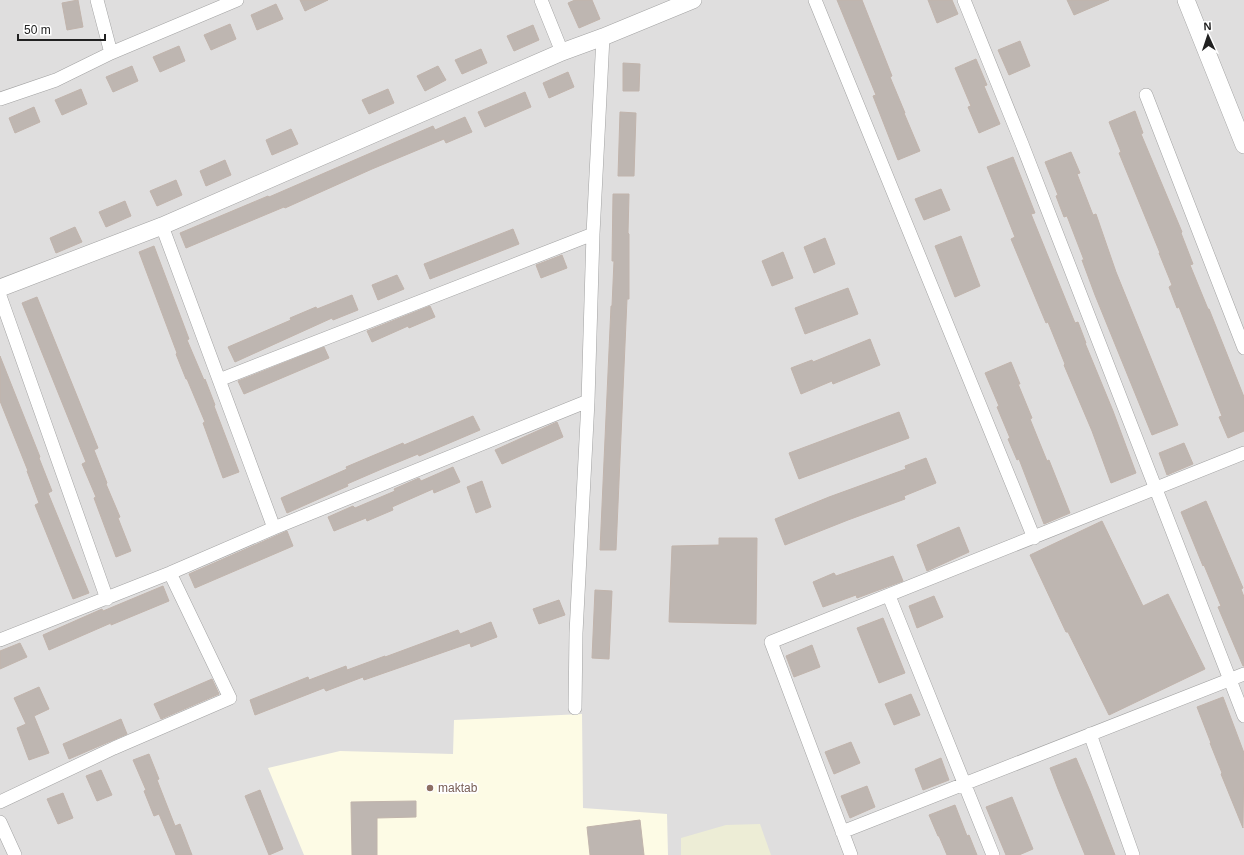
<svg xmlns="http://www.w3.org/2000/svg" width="1244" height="855" font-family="Helvetica,sans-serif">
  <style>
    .residential { fill: #dfdede }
    .education { fill: #fdfbe5 }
    .farmland { fill: #ededd6 }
    .building { fill: #beb6b1; stroke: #c1b4ac }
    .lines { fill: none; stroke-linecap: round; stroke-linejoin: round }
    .minor-casing { stroke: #a2a2a2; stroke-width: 14 }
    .tertiary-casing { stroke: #a2a2a2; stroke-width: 18 }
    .minor { stroke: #fff; stroke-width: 13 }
    .tertiary { stroke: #fff; stroke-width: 17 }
    .education-dot { fill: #8d6e63; stroke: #fff; stroke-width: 1.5 }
    .labels { text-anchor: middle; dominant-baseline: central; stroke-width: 3.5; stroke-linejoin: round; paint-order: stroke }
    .education-label { font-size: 12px; fill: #785e54; stroke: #fff; text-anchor: start }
  </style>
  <rect width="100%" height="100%" fill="#f0ede8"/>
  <path class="residential" d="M 0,0 L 1244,0 L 1244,855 L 0,855 Z"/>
  <path class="education" d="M 582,714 L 583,808 L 667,814 L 668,855 L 304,855 L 268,768 L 340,751 L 453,754 L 454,720 Z"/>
  <path class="farmland" d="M 760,824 L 771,855 L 681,855 L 681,838 L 726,825 Z"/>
  <path class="building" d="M 78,0 L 83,27 L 67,30 L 62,3 Z
    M 300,0 L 328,0 L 305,11 Z
    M 575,0 L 592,0 L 600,19 L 579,28 L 568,3 Z
    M 837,0 L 862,0 L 892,76 L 890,77 L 905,113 L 904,113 L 920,151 L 898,160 L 873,96 L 876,95 Z
    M 928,0 L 952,0 L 958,14 L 937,23 Z
    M 1067,0 L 1109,0 L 1074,15 Z
    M 276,4 L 283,19 L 257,30 L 251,15 Z
    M 230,24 L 236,39 L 211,50 L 204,35 Z
    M 533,25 L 539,40 L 514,51 L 507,36 Z
    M 1020,41 L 1030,66 L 1009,75 L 998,50 Z
    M 179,46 L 185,61 L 160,72 L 153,57 Z
    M 481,49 L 487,63 L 462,74 L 455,60 Z
    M 976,59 L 987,85 L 984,86 L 1000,124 L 979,133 L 968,107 L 971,106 L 955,68 Z
    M 623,63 L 640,64 L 639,91 L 623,91 Z
    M 132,66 L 138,81 L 113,92 L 106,77 Z
    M 438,66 L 446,80 L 425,91 L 417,76 Z
    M 568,72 L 574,87 L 549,98 L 543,83 Z
    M 81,89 L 87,104 L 62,115 L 55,100 Z
    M 388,89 L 394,103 L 369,114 L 362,100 Z
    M 525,92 L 531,107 L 485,127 L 478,112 Z
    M 34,107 L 40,122 L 15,133 L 9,118 Z
    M 1135,111 L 1143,133 L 1141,134 L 1182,232 L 1181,233 L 1193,264 L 1190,265 L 1208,309 L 1209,309 L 1244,397 L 1244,431 L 1228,438 L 1219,417 L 1222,416 L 1179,307 L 1177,308 L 1169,287 L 1172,285 L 1159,253 L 1160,253 L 1119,153 L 1121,152 L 1109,122 Z
    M 620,112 L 636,113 L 634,176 L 618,176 Z
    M 465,117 L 472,132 L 446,143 L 444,139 L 372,169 L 285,208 L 284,207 L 186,248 L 180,233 L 268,196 L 269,197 L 433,126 L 435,130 Z
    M 291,129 L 298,144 L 272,155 L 266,140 Z
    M 1071,152 L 1080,173 L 1077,174 L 1093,215 L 1096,214 L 1116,272 L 1178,425 L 1152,435 L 1095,295 L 1082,260 L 1084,260 L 1067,216 L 1064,217 L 1056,196 L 1058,195 L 1045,162 Z
    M 1013,157 L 1035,213 L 1031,214 L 1075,323 L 1078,322 L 1086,343 L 1085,343 L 1113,411 L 1136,473 L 1111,483 L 1092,431 L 1064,365 L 1065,364 L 1048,322 L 1046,323 L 1011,239 L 1015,237 L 987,167 Z
    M 225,160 L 231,175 L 206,186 L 200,171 Z
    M 176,180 L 182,195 L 157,206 L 150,191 Z
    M 941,189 L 950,210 L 924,220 L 915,199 Z
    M 613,194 L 629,194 L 628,233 L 629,234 L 629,299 L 627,299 L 616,550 L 600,550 L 611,306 L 612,306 L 614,261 L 612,261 Z
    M 125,201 L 131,216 L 106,227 L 99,212 Z
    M 75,227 L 82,242 L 56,253 L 50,238 Z
    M 513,229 L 519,244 L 430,279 L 424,264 Z
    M 961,236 L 980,286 L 955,297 L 935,246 Z
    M 825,238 L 835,264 L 814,273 L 804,247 Z
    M 154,246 L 189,339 L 187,340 L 204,380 L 205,379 L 215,405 L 214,406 L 239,472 L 223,478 L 203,423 L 205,422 L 187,379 L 186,379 L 176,354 L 177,353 L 139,252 Z
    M 783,252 L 793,278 L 772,286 L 762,261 Z
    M 562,255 L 567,268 L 541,278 L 536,265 Z
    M 397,275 L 404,289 L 378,300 L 372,285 Z
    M 848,288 L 858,314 L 805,334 L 795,308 Z
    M 352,295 L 358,310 L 333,320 L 332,318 L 235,362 L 228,347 L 291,320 L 290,318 L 316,307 L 317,309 Z
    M 37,297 L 98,448 L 94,450 L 107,483 L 106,484 L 120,517 L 118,518 L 131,551 L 116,557 L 94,498 L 96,497 L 82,464 L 86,462 L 22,303 Z
    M 430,306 L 435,317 L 409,328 L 408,326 L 372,342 L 367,331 Z
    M 870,339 L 880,365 L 833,384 L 832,381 L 801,394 L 791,368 L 812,360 L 813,362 Z
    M 324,347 L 329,358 L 244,394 L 238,381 Z
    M 0,356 L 40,457 L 39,458 L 52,491 L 48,493 L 89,593 L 73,599 L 35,505 L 39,503 L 27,471 L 28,471 L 0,401 Z
    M 1011,362 L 1020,384 L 1018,384 L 1032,418 L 1030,419 L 1047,461 L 1049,460 L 1070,513 L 1044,524 L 1019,459 L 1017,460 L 1008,439 L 1010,438 L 997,407 L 999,406 L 985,373 Z
    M 899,412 L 909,438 L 799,479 L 789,453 Z
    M 473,416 L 480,430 L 419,456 L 418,454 L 384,468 L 347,484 L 348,486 L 287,513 L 281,498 L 347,469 L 346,467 L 372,456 L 403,443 L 404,445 Z
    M 557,422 L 563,437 L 502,464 L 495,450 Z
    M 1184,443 L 1193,464 L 1167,475 L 1159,453 Z
    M 926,458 L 936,483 L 904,496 L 905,499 L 848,520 L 785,545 L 775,519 L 829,497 L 906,469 L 905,466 Z
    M 453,467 L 460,482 L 434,493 L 433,489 L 392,507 L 393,510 L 367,521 L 366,518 L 334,531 L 328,517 L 353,506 L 355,508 L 395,491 L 394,489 L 419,478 L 421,481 Z
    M 482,481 L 491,507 L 476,513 L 467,487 Z
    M 1206,501 L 1243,588 L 1241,589 L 1244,597 L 1244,666 L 1243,666 L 1218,607 L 1221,606 L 1204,565 L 1203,566 L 1181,512 Z
    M 1102,521 L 1143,606 L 1168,594 L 1205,669 L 1109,715 L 1068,632 L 1066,632 L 1030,555 Z
    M 959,527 L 969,552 L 927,571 L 917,545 Z
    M 287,531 L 293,546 L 195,588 L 189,574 Z
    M 719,538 L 757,538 L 756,624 L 669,622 L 672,546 L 719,545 Z
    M 893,556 L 903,581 L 857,598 L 856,595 L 823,607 L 813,582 L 834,573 L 836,576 Z
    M 163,586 L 169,601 L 111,625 L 111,623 L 49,650 L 43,635 L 102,609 L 103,611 Z
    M 595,590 L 612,591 L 609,659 L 592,658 Z
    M 934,596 L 943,617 L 917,628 L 909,606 Z
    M 559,600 L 565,615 L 539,624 L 533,609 Z
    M 883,618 L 905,673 L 879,683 L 857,628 Z
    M 491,622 L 497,637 L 471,647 L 470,643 L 364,680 L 363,677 L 326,691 L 324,688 L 255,715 L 250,700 L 308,677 L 309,680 L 346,666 L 347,670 L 385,656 L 385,657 L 458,630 L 460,634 Z
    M 20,643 L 27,657 L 0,669 L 0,651 Z
    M 812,645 L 820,667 L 794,677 L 786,656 Z
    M 212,679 L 219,694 L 161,719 L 154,704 Z
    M 39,687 L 49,709 L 34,716 L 49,753 L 29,760 L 17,728 L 26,724 L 14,698 Z
    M 911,694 L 920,715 L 894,725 L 885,704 Z
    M 1223,697 L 1244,753 L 1243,828 L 1221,774 L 1222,773 L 1210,743 L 1211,743 L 1197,707 Z
    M 121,719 L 127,734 L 69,759 L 63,744 Z
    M 851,742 L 860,763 L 834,774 L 825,752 Z
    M 149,754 L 159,779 L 157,780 L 175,826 L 180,824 L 192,855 L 176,855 L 159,814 L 154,816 L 144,791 L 146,790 L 133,760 Z
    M 941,758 L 949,780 L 923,790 L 915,769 Z
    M 1076,758 L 1090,791 L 1115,855 L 1085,855 L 1058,789 L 1050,768 Z
    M 101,770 L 112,795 L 97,801 L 86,776 Z
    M 867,786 L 875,807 L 850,818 L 841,796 Z
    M 260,790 L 283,849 L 269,855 L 245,796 Z
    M 63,793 L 73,818 L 58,824 L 47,799 Z
    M 1012,797 L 1033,849 L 1019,855 L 1006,855 L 986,807 Z
    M 416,801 L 416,817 L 377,818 L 377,855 L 352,855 L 351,802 Z
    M 955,805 L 967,836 L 969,835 L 977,855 L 947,855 L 939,836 L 938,836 L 929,815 Z
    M 640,820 L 644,855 L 590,855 L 587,827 Z"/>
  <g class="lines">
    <defs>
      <path id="minor" d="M 97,0 L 111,53
        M 541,0 L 562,52
        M 815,0 L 1034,538
        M 964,0 L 1022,144 L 1244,716
        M 1146,95 L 1244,348
        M 0,99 L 56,80 L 111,53 L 237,0
        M 162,226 L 274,528
        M 0,296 L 107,599
        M 219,380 L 593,234
        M 889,596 L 993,855
        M 0,640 L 170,573 L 274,528 L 588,401
        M 575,708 L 576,633 L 588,401 L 593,234 L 603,37
        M 1090,734 L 1133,855
        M 0,802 L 114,748 L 230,698 L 170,573
        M 0,822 L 15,855
        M 842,832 L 1244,674
        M 851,855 L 771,642 L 1244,453"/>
      <path id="tertiary" d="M 1186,0 L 1244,145
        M 0,288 L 162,226 L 562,52 L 603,37 L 693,0"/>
    </defs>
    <use href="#minor" class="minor-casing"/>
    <use href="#tertiary" class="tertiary-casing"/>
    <use href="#minor" class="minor"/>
    <use href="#tertiary" class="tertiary"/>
  </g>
  <circle class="education-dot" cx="430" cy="788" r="4"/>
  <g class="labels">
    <g class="education-label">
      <text x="438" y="788">maktab</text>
    </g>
  </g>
  <g transform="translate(1208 36) rotate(357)" stroke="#ffffff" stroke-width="3" paint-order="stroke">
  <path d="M0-3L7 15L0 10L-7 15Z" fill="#212121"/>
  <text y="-6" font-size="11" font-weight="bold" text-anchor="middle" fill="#212121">N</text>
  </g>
  <path d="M18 34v6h87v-6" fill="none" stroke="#212121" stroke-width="2"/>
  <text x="24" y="34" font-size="12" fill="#212121" stroke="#ffffff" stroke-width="3" paint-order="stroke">50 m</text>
</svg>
